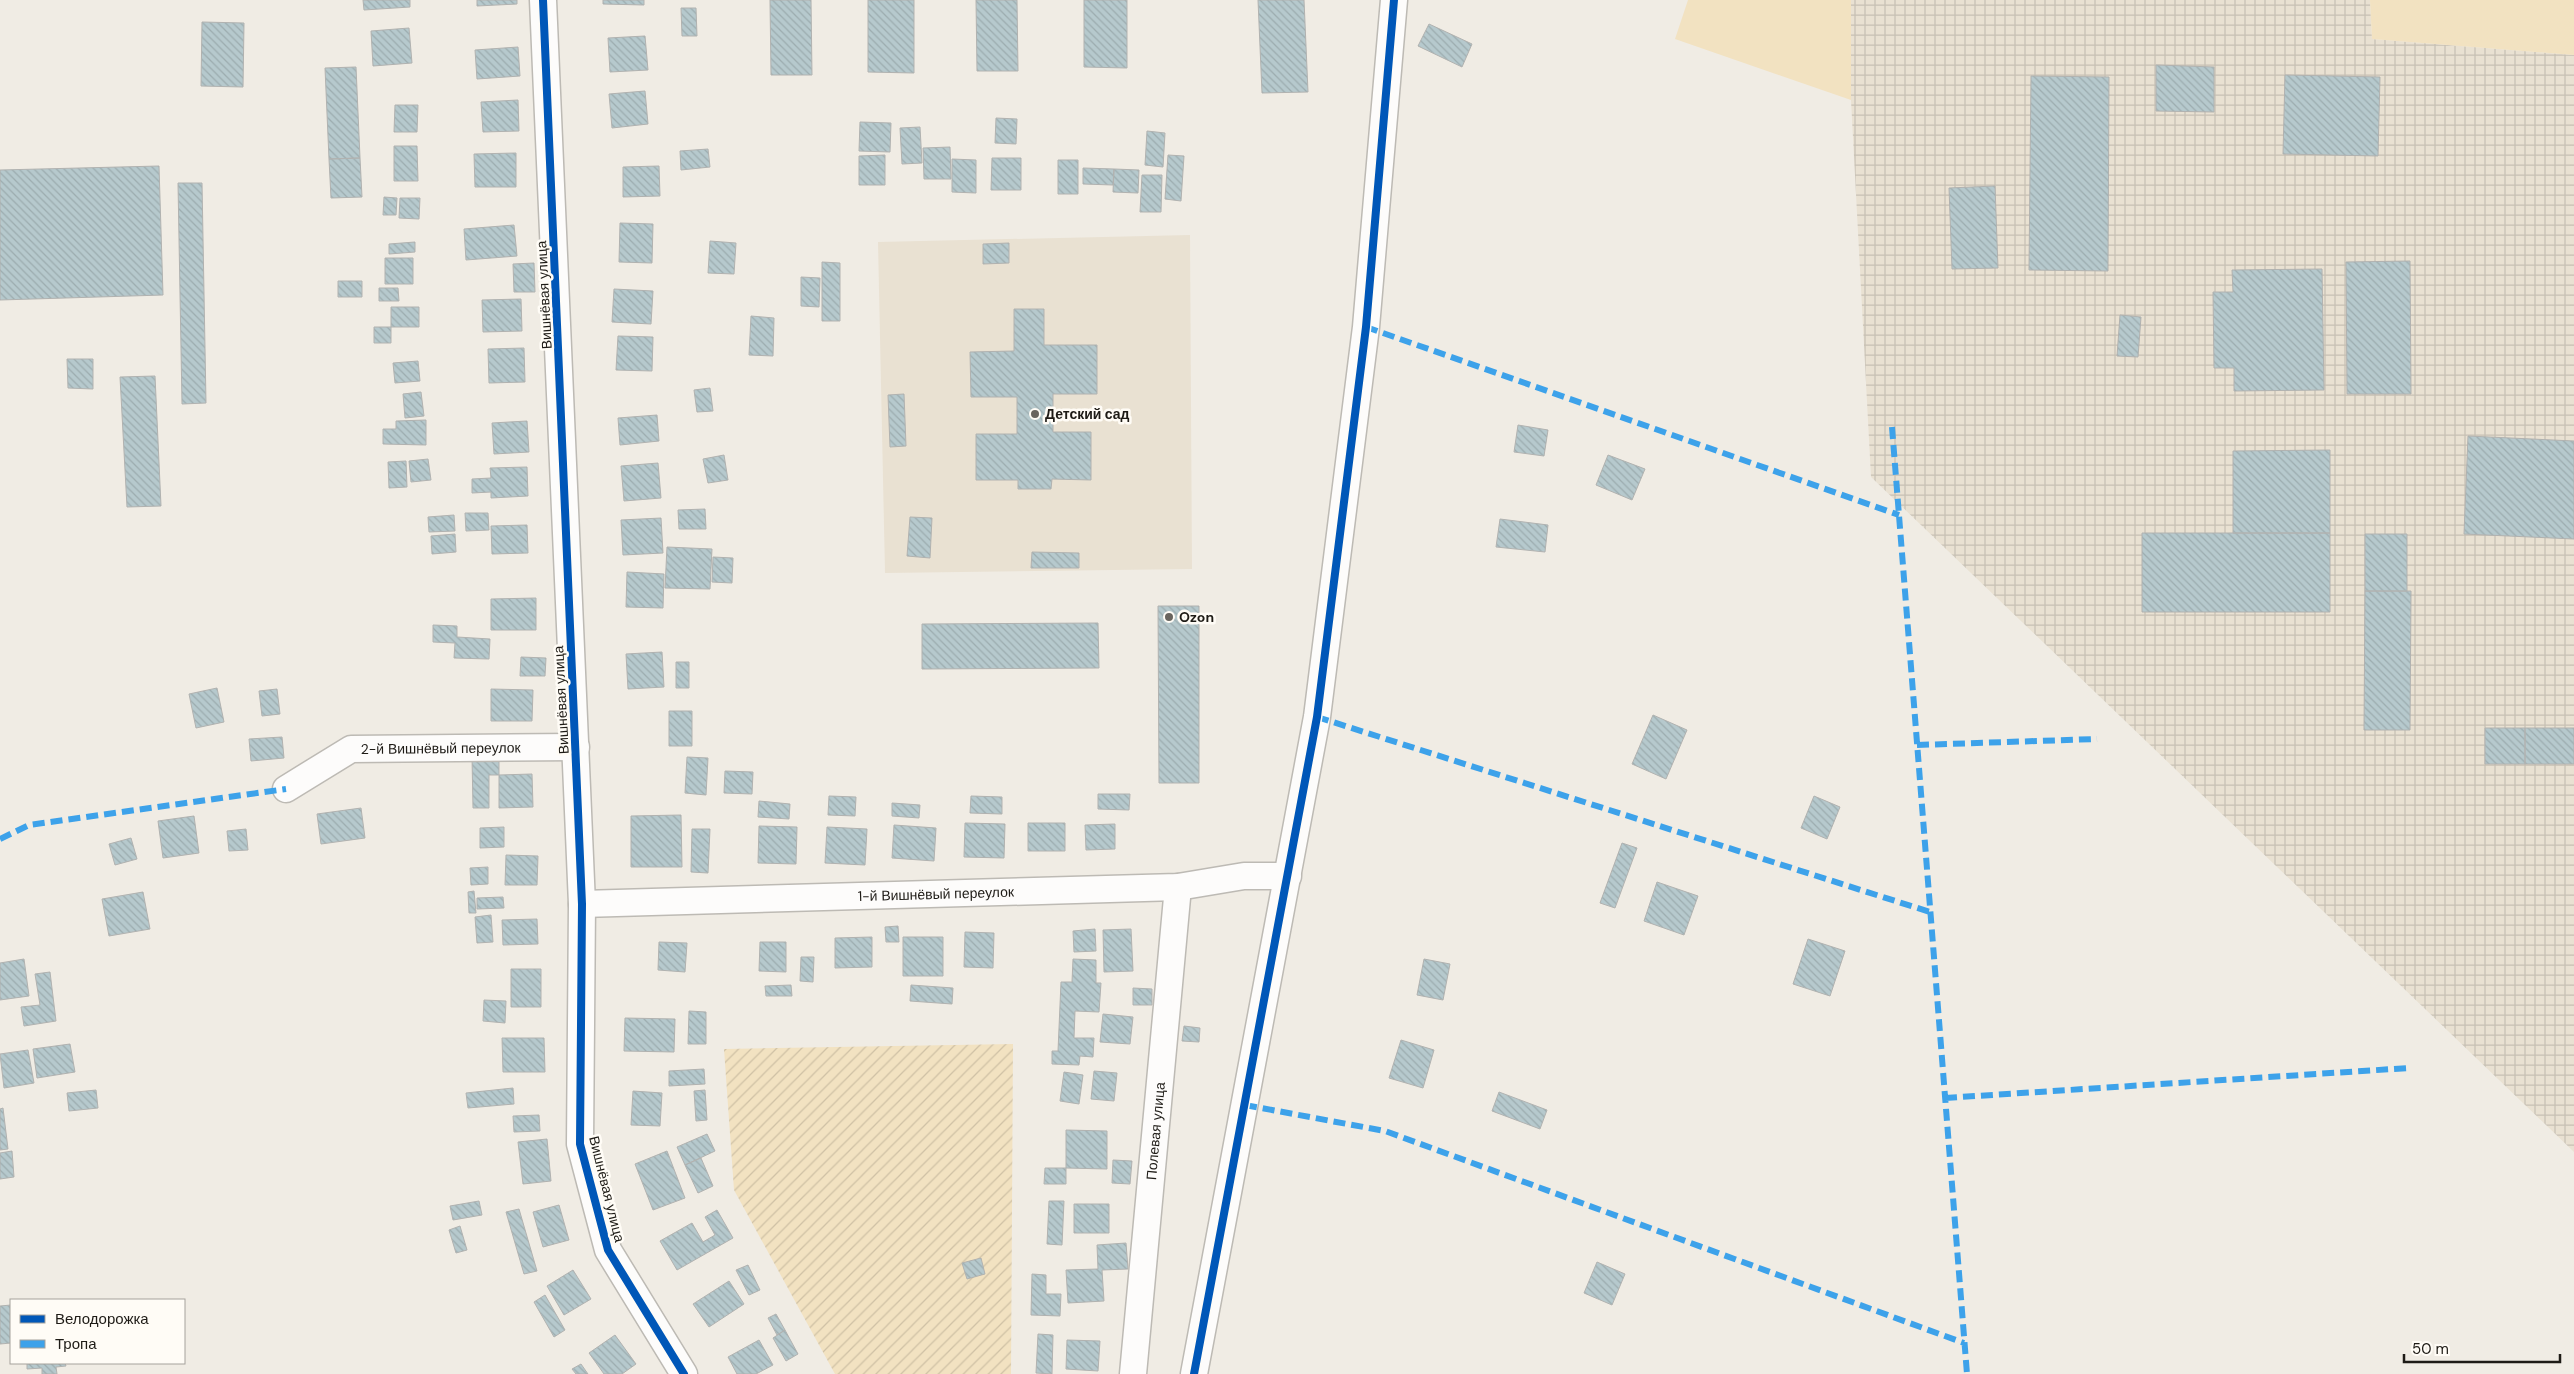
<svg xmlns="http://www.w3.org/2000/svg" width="2574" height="1374" font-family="'DM Sans',sans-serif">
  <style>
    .built { fill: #e9e1d2 }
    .industrial { fill: url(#industrial-grid) }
    .grass { fill: #f2e2c1 }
    .garden { fill: url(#garden-furrows) }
    .building { fill: url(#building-back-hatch); stroke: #b1b2b0 }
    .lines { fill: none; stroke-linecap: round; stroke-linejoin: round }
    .minor-casing { stroke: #bdbab4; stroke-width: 29 }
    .minor { stroke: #fdfcfb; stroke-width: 26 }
    .quiet { stroke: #3da2ea; stroke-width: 6; stroke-dasharray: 12 6; stroke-linecap: butt }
    .cycleway-casing { stroke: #fffcf6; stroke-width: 11 }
    .cycleway { stroke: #0057b8; stroke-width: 8 }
    .poi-dot { fill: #68645e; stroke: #fffcf6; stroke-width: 2 }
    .labels { text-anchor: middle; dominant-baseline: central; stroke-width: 5; stroke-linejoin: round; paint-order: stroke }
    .street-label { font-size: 14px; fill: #1e1b16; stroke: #fffcf6 }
    .poi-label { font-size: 14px; font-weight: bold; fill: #1e1b16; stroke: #fffcf6; text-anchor: start }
  </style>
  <defs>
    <pattern id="industrial-grid" width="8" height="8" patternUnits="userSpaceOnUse" patternTransform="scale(1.25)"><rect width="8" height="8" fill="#e9e1d2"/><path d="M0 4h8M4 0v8" fill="none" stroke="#c7c0b4"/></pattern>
    <pattern id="garden-furrows" width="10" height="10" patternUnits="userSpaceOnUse" patternTransform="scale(1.25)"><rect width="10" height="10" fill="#f2e2c1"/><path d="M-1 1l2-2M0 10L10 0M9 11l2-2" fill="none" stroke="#cfc1a5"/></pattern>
    <pattern id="building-back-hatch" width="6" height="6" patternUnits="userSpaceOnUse" patternTransform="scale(1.25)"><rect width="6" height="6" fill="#b6c9cd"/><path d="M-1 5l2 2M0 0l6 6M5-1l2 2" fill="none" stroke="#9cacaf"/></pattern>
  </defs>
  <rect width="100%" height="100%" fill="#f0ece4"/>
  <path class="built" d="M 1190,235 L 1192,569 L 885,573 L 878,242 Z"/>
  <path class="industrial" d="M 1851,0 L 2370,0 L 2372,39 L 2574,55 L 2574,1152 L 1871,477 L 1851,100 Z"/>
  <path class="grass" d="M 1688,0 L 1851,0 L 1851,100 L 1675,39 Z
    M 2370,0 L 2574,0 L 2574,55 L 2372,39 Z"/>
  <path class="garden" d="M 1013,1044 L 1011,1374 L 835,1374 L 734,1190 L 724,1049 Z"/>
  <path class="building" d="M 363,0 L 410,0 L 410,7 L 364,10 Z
    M 477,0 L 517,0 L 517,4 L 477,6 Z
    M 603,0 L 644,0 L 644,5 L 603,4 Z
    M 770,0 L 811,0 L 812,75 L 771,75 Z
    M 868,0 L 914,0 L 914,73 L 868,72 Z
    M 976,0 L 1017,0 L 1018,71 L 977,71 Z
    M 1084,0 L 1127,0 L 1127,68 L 1084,67 Z
    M 1258,0 L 1304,0 L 1308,92 L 1262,93 Z
    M 681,8 L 696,8 L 697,36 L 682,36 Z
    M 202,22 L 244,23 L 243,87 L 201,86 Z
    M 1429,24 L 1472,44 L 1462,67 L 1418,46 Z
    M 409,28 L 412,63 L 373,66 L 371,31 Z
    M 645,36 L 648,70 L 610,72 L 608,38 Z
    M 518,47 L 520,76 L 477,79 L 475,50 Z
    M 2156,65 L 2214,67 L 2214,112 L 2156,111 Z
    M 356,67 L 360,158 L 329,159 L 325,68 Z
    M 2285,75 L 2380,77 L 2378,156 L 2283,154 Z
    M 2031,76 L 2109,77 L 2108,271 L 2029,270 Z
    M 645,91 L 648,124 L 612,128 L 609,94 Z
    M 518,100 L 519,131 L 483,132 L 481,102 Z
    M 395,105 L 418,105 L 417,132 L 394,132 Z
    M 996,118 L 1017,119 L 1016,144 L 995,143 Z
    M 860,122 L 891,123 L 890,152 L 859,151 Z
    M 920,127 L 922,163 L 902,164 L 900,128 Z
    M 1147,131 L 1165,133 L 1163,167 L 1145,165 Z
    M 394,146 L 417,146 L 418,181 L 394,181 Z
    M 950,147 L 951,179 L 924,179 L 923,148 Z
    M 708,149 L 710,167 L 681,170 L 680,151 Z
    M 516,153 L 516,187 L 475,187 L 474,154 Z
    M 885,155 L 885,185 L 859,185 L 859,156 Z
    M 1168,155 L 1184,156 L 1181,201 L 1165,199 Z
    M 360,158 L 362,197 L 331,198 L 329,159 Z
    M 992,158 L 1021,158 L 1021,190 L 991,190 Z
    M 952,159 L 976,160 L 976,193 L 952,192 Z
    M 1058,160 L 1078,160 L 1078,194 L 1058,194 Z
    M 159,166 L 163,295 L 0,300 L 0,170 Z
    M 659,166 L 660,196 L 623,197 L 623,167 Z
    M 1083,168 L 1114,169 L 1113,185 L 1083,184 Z
    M 1114,169 L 1139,170 L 1138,193 L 1113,192 Z
    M 1142,175 L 1162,175 L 1161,212 L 1140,212 Z
    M 178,183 L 202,183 L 206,403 L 182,404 Z
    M 1995,186 L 1998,268 L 1952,269 L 1949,188 Z
    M 384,197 L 397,198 L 396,215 L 383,215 Z
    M 400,198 L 420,198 L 419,219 L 399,218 Z
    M 620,223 L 653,224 L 652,263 L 619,262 Z
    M 514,225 L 517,256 L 466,260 L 464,229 Z
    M 710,241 L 736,243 L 734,274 L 708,273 Z
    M 415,242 L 415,252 L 389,254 L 389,244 Z
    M 1009,243 L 1009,263 L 983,264 L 983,244 Z
    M 385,258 L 413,258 L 413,284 L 385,284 Z
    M 2410,261 L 2411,394 L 2347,394 L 2346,262 Z
    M 822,262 L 840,263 L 840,321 L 822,321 Z
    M 534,263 L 535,292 L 514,292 L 513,264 Z
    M 2322,269 L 2324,390 L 2234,391 L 2234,368 L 2214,368 L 2213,292 L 2233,292 L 2232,270 Z
    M 801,277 L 820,278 L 819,307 L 801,306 Z
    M 338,281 L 362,281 L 362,297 L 338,297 Z
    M 379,288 L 398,288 L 399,301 L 379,301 Z
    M 614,289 L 653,291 L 651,324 L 612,322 Z
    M 521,299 L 522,331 L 483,332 L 482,300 Z
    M 391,307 L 419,307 L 419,327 L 391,327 Z
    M 1014,309 L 1044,309 L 1044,345 L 1097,345 L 1097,394 L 1053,394 L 1053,432 L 1091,432 L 1091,480 L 1052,479 L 1051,489 L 1018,489 L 1018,480 L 976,480 L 976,434 L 1017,434 L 1017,397 L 971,397 L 970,352 L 1014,351 Z
    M 2120,315 L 2141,317 L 2138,357 L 2117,356 Z
    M 751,316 L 774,318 L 773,356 L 749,355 Z
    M 374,327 L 391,327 L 391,343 L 374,343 Z
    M 618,336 L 653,337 L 652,371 L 616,370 Z
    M 524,348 L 525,382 L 489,383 L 488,349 Z
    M 67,359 L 93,359 L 93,389 L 68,388 Z
    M 418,361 L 420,381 L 395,383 L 393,363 Z
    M 155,376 L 161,506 L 127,507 L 120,377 Z
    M 710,388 L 713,411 L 697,412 L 694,390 Z
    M 421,392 L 424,416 L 405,418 L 403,394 Z
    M 904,394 L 906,446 L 890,447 L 888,395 Z
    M 657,415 L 659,441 L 620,445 L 618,418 Z
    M 426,420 L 426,445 L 383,444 L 383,429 L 396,429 L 396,421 Z
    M 527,421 L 529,452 L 494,454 L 492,423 Z
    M 1518,425 L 1548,430 L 1544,456 L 1514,452 Z
    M 2468,436 L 2574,441 L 2574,539 L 2464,534 Z
    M 2330,450 L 2330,533 L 2233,533 L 2233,451 Z
    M 724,455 L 728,480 L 708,483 L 703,459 Z
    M 1608,455 L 1645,469 L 1632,500 L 1596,485 Z
    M 428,459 L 431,480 L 411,482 L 409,461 Z
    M 406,461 L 407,487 L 389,488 L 388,462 Z
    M 658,463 L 661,498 L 624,501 L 621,466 Z
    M 527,467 L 528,496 L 491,498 L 491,492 L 472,493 L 472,479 L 491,478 L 490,468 Z
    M 705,509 L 706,529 L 679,529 L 678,510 Z
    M 465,513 L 488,513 L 489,530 L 466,531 Z
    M 454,515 L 455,531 L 429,532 L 428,517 Z
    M 910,517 L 932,518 L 930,558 L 907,556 Z
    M 661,518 L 663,553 L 623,555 L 621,520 Z
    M 1500,519 L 1548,525 L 1545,552 L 1496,547 Z
    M 527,525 L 528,553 L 492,554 L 491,526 Z
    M 2142,533 L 2330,533 L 2330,612 L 2142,612 Z
    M 455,534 L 456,552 L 432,554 L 431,536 Z
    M 2365,534 L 2407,534 L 2407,591 L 2365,591 Z
    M 667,547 L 712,549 L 710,589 L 665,588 Z
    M 1032,552 L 1079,553 L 1079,568 L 1031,568 Z
    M 713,557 L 733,558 L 732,583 L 712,582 Z
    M 627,572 L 664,574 L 663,608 L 626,607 Z
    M 2365,591 L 2411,591 L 2410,730 L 2364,730 Z
    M 536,598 L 536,630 L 491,630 L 491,599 Z
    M 1158,606 L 1199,606 L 1199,783 L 1159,783 Z
    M 1098,623 L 1099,668 L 922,669 L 922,624 Z
    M 433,625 L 457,626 L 457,637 L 490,639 L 489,659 L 454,658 L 455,643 L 433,642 Z
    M 662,652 L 664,687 L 628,689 L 626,654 Z
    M 521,657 L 546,658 L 545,676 L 520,676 Z
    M 676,662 L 689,662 L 689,688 L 676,688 Z
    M 217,688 L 224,722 L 196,728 L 189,694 Z
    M 277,689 L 280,714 L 262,716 L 259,691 Z
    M 491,689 L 533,690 L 532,721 L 491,721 Z
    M 669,711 L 692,711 L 692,746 L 669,746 Z
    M 1653,715 L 1687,730 L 1666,779 L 1632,764 Z
    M 2485,728 L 2525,728 L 2525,764 L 2485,764 Z
    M 2525,728 L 2574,728 L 2574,764 L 2525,764 Z
    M 282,737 L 284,758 L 251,761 L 249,739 Z
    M 472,757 L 499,757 L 499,775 L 489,775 L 489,808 L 473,808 Z
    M 687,757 L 708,758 L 706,795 L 685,793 Z
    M 725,771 L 753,772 L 752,794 L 724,793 Z
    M 532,774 L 533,807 L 499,808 L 499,775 Z
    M 1098,794 L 1130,794 L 1129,810 L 1098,809 Z
    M 829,796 L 856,797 L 855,816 L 828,815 Z
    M 971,796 L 1002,797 L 1002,814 L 970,813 Z
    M 1814,796 L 1840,807 L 1827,839 L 1801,828 Z
    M 759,801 L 790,804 L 789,819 L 758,817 Z
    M 892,803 L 920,805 L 919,818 L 892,816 Z
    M 361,808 L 365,838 L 321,844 L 317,814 Z
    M 681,815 L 682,867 L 631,867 L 631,816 Z
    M 194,816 L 199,853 L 163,858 L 158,821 Z
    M 965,823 L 1005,824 L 1004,858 L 964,857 Z
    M 1028,823 L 1065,823 L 1065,851 L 1028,851 Z
    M 1115,824 L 1115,849 L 1086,850 L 1085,825 Z
    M 894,825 L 936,828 L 934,861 L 892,858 Z
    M 759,826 L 797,827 L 796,864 L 758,863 Z
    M 504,827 L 504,847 L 480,848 L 480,828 Z
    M 827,827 L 867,829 L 865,865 L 825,863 Z
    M 246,829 L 248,850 L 229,851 L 227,831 Z
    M 692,829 L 710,829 L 708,873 L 691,872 Z
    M 131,838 L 137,859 L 115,865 L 109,844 Z
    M 1622,843 L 1637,848 L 1615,908 L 1600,903 Z
    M 506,855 L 538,856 L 537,885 L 505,885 Z
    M 488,867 L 488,884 L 471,885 L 470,868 Z
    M 1657,882 L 1698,896 L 1684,935 L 1644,921 Z
    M 474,891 L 476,913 L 469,913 L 468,892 Z
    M 143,892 L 150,929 L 109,936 L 102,899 Z
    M 503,897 L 504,908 L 477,909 L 477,898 Z
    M 491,915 L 493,942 L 477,943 L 475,917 Z
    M 537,919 L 538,944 L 503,945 L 502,920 Z
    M 898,926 L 899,942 L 886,942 L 885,927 Z
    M 1095,929 L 1096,951 L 1074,952 L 1073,931 Z
    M 1131,929 L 1133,971 L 1104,972 L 1103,930 Z
    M 965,932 L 994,933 L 993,968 L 964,967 Z
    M 872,937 L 872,967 L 835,968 L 835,938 Z
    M 903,937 L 943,937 L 943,976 L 903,976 Z
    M 1808,939 L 1845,951 L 1830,996 L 1793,984 Z
    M 659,942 L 687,943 L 685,972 L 658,970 Z
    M 760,942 L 786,942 L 786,972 L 759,971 Z
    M 801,957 L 814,957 L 813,982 L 800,981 Z
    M 24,959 L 29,996 L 0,1000 L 0,963 Z
    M 1073,959 L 1096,960 L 1096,983 L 1101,983 L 1099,1012 L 1075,1011 L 1074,1038 L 1094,1038 L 1093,1057 L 1080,1056 L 1079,1065 L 1052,1064 L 1052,1051 L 1058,1051 L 1061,982 L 1072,982 Z
    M 1424,959 L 1450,964 L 1443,1000 L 1417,995 Z
    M 511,969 L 541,969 L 541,1007 L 511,1007 Z
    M 50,972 L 56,1021 L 24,1026 L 21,1007 L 40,1005 L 35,974 Z
    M 791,985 L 792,996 L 766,996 L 765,986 Z
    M 911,985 L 953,988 L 952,1004 L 910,1001 Z
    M 1133,988 L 1152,989 L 1152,1005 L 1133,1005 Z
    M 484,1000 L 506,1001 L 505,1023 L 483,1021 Z
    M 689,1011 L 706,1012 L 706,1044 L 688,1044 Z
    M 1103,1014 L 1133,1017 L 1130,1044 L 1100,1042 Z
    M 625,1018 L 675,1019 L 674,1052 L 624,1051 Z
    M 1184,1026 L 1200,1028 L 1199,1042 L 1182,1041 Z
    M 502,1038 L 544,1038 L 545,1072 L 503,1072 Z
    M 1401,1040 L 1434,1050 L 1423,1088 L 1389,1078 Z
    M 70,1044 L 75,1072 L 37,1078 L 33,1049 Z
    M 28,1050 L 34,1083 L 4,1088 L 0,1054 Z
    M 704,1069 L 705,1084 L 669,1086 L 669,1071 Z
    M 1094,1071 L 1117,1073 L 1114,1101 L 1091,1099 Z
    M 1064,1072 L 1083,1075 L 1079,1104 L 1060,1101 Z
    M 513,1088 L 514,1104 L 468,1108 L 466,1093 Z
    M 96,1090 L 98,1108 L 69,1111 L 67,1093 Z
    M 705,1090 L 707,1120 L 696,1121 L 694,1091 Z
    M 633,1091 L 662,1093 L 660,1126 L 631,1125 Z
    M 1499,1092 L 1547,1110 L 1540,1129 L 1492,1111 Z
    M 3,1108 L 8,1149 L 0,1150 L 0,1109 Z
    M 539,1115 L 540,1131 L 514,1132 L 513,1116 Z
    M 1066,1130 L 1107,1131 L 1107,1169 L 1066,1168 Z
    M 707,1134 L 715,1151 L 685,1165 L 677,1147 Z
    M 547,1139 L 551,1181 L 523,1184 L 518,1142 Z
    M 12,1151 L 14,1177 L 0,1179 L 0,1153 Z
    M 667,1151 L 685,1198 L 653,1210 L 635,1164 Z
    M 701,1158 L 713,1186 L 698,1193 L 685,1165 Z
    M 1113,1160 L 1132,1161 L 1130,1184 L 1112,1183 Z
    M 1045,1168 L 1066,1168 L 1066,1184 L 1044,1184 Z
    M 479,1201 L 482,1215 L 453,1220 L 450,1206 Z
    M 1049,1201 L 1064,1201 L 1062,1245 L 1047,1244 Z
    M 1074,1204 L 1109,1204 L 1109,1233 L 1074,1233 Z
    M 559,1205 L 569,1240 L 543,1247 L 533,1212 Z
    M 519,1209 L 537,1271 L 524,1274 L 506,1212 Z
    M 717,1210 L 733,1238 L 677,1270 L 660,1241 L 692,1223 L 703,1242 L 715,1235 L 705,1217 Z
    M 460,1226 L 467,1250 L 456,1253 L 449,1230 Z
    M 1126,1243 L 1128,1269 L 1102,1270 L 1104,1301 L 1068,1303 L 1066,1270 L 1098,1269 L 1097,1245 Z
    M 981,1258 L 985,1274 L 967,1279 L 962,1263 Z
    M 1597,1262 L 1625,1274 L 1612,1305 L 1584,1293 Z
    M 748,1265 L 760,1290 L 749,1295 L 736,1270 Z
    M 573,1270 L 591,1299 L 564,1315 L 547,1286 Z
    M 1032,1274 L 1046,1275 L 1046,1294 L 1061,1294 L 1060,1316 L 1031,1315 Z
    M 729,1281 L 744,1304 L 709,1327 L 693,1304 Z
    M 545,1295 L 565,1330 L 554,1337 L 534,1302 Z
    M 11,1305 L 11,1343 L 0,1344 L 0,1306 Z
    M 776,1314 L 785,1330 L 777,1335 L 768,1318 Z
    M 785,1330 L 798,1354 L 786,1361 L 773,1338 Z
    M 1038,1334 L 1053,1335 L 1052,1374 L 1036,1373 Z
    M 615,1335 L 636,1364 L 622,1374 L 604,1374 L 589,1353 Z
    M 759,1340 L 773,1365 L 756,1374 L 737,1374 L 728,1357 Z
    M 1067,1340 L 1100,1341 L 1098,1371 L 1066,1369 Z
    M 27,1363 L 65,1363 L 66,1366 L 56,1367 L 57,1374 L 42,1374 L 42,1368 L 27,1369 Z
    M 581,1364 L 588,1374 L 576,1374 L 572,1369 Z"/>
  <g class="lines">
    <defs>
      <g id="minor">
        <path d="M 543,0 L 582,904 L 580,1144 L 608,1250 L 684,1374"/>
        <path id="s1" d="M 286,789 L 351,749 L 576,747"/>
        <path id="s2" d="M 582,904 L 1178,887 L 1244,876 L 1288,876"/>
        <path id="s3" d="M 1133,1374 L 1178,887"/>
        <path d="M 1194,1374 L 1317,717 L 1366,327 L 1394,0"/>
      </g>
    </defs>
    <use href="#minor" class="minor-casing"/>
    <use href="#minor" class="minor"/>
    <path class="quiet" d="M 1366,327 L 1899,515
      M 1892,427 L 1967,1374
      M 1317,717 L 1930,912
      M 1917,745 L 2097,739
      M 0,839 L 29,825 L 286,789
      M 1945,1098 L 2409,1068
      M 1245,1105 L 1385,1131 L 1964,1343"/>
    <defs>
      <path id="cycleway" d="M 543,0 L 582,904 L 580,1144 L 608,1250 L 684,1374
        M 1194,1374 L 1317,717 L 1366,327 L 1394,0"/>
    </defs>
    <use href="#cycleway" class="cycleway-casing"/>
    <use href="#cycleway" class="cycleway"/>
  </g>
  <g class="poi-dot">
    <circle cx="1035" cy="414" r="5"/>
    <circle cx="1169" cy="617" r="5"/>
  </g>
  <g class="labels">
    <g class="street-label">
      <text transform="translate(544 295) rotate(-93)">Вишнёвая улица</text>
      <text transform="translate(561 700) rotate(-93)">Вишнёвая улица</text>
      <text stroke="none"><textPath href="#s1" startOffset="166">2-й Вишнёвый переулок</textPath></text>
      <text stroke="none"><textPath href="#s2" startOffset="354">1-й Вишнёвый переулок</textPath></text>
      <text stroke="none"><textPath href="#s3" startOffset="244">Полевая улица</textPath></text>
      <text transform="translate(607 1189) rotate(76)">Вишнёвая улица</text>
    </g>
    <g class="poi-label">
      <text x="1045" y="414">Детский сад</text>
      <text x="1179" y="617">Ozon</text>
    </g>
  </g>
  <rect x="10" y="1299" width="175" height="65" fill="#fffcf6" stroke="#a5a29c"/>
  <rect x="20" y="1315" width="25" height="8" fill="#0057b8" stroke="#a5a29c"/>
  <text x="55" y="1324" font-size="15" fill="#1e1b16">Велодорожка</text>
  <rect x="20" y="1340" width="25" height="8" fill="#3da2ea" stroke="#a5a29c"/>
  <text x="55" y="1349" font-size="15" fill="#1e1b16">Тропа</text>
  <path d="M2404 1354v8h156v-8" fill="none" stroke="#1e1b16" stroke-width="2.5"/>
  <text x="2412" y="1354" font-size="15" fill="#1e1b16" stroke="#fffcf6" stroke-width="4" paint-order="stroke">50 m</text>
</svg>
